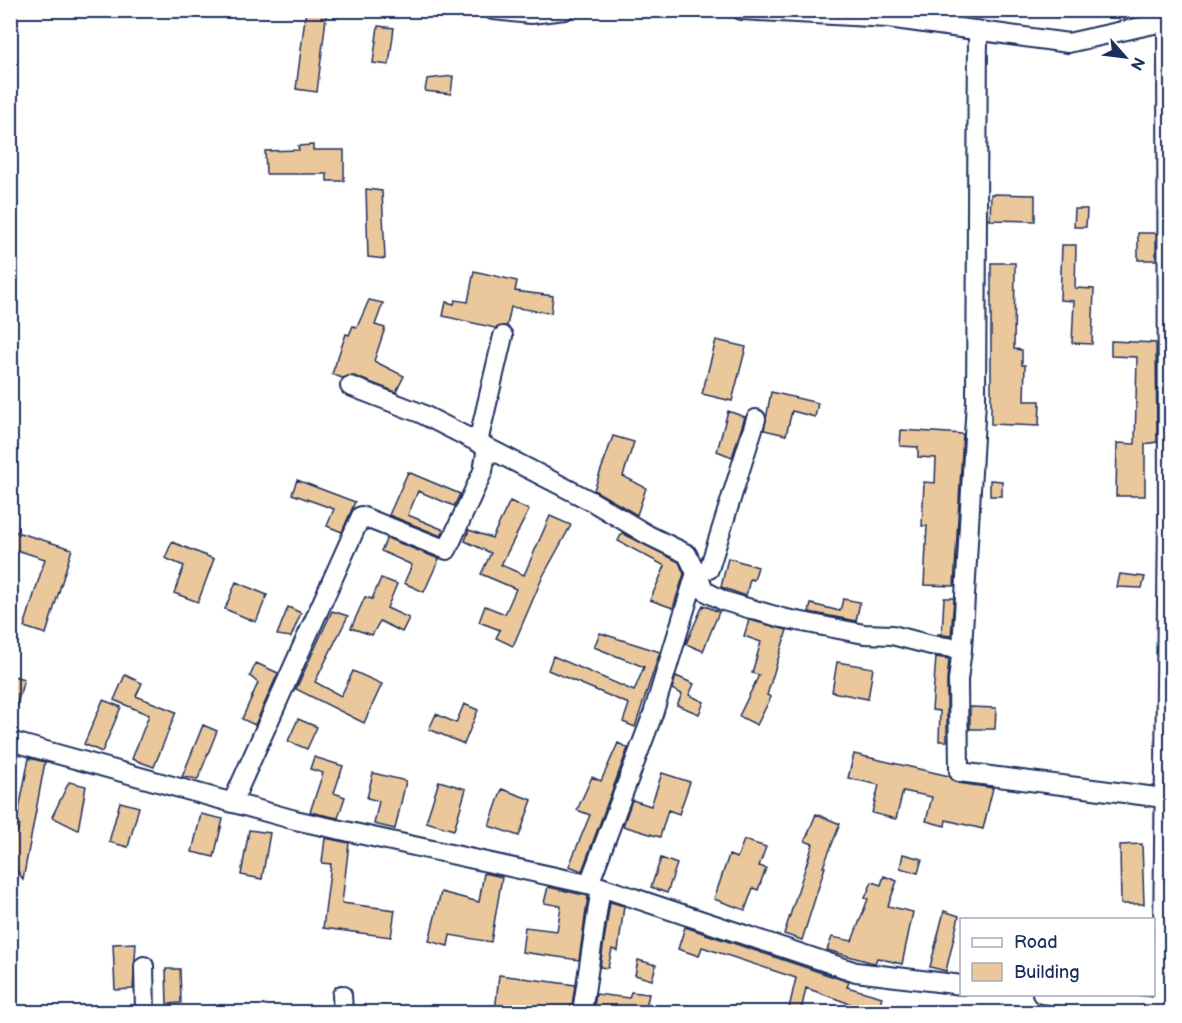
<svg xmlns="http://www.w3.org/2000/svg" width="1182" height="1023" font-family="'Balsamiq Sans',sans-serif">
  <style>
    .building { fill: #ebc89c; stroke: #1b2f5e; stroke-width: 1.5 }
    .lines { fill: none; stroke-linecap: round; stroke-linejoin: round }
    .street-casing { stroke: #1b2f5e; stroke-width: 22 }
    .street { stroke: #fff; stroke-width: 18 }
  </style>
  <rect width="100%" height="100%" fill="#fff"/>
  <filter id="ink" filterUnits="userSpaceOnUse"><feTurbulence type="fractalNoise" baseFrequency=".0167" numOctaves="2"/><feDisplacementMap in="SourceGraphic" scale="12" xChannelSelector="R" yChannelSelector="G"/><feConvolveMatrix kernelMatrix="1 2 1 2 8 2 1 2 1" color-interpolation-filters="sRGB"/></filter>
  <g filter="url(#ink)">
    <path class="building" d="M 306,10 L 327,10 L 317,92 L 296,89 Z
      M 378,26 L 394,28 L 389,65 L 373,63 Z
      M 453,76 L 451,94 L 425,91 L 427,79 Z
      M 313,145 L 313,150 L 344,150 L 344,181 L 327,181 L 327,174 L 266,174 L 265,151 L 299,150 L 298,146 Z
      M 366,189 L 382,191 L 385,259 L 368,257 Z
      M 991,194 L 1035,195 L 1035,221 L 990,220 Z
      M 1075,209 L 1087,209 L 1086,227 L 1074,227 Z
      M 1138,233 L 1156,233 L 1156,260 L 1138,260 Z
      M 1062,245 L 1076,245 L 1075,288 L 1094,289 L 1092,344 L 1072,343 L 1074,301 L 1060,300 Z
      M 991,263 L 1015,263 L 1014,349 L 1022,350 L 1022,365 L 1025,365 L 1024,401 L 1040,401 L 1039,426 L 991,424 Z
      M 474,271 L 517,281 L 515,291 L 553,296 L 551,313 L 511,307 L 507,326 L 495,328 L 443,316 L 446,302 L 454,304 L 455,300 L 468,302 Z
      M 369,300 L 383,303 L 375,325 L 385,328 L 374,361 L 404,376 L 396,392 L 354,376 L 342,378 L 332,374 L 346,334 L 349,335 L 353,326 L 357,327 Z
      M 716,340 L 746,347 L 732,401 L 702,394 Z
      M 1111,341 L 1156,343 L 1157,442 L 1145,444 L 1145,496 L 1116,496 L 1117,443 L 1135,444 L 1137,357 L 1111,356 Z
      M 771,392 L 818,403 L 815,417 L 792,411 L 786,435 L 764,430 Z
      M 728,411 L 745,417 L 732,457 L 717,451 Z
      M 901,430 L 963,434 L 954,586 L 924,585 L 927,526 L 922,526 L 924,482 L 935,483 L 936,458 L 918,457 L 918,447 L 900,446 Z
      M 613,436 L 634,442 L 623,476 L 646,488 L 637,515 L 594,490 Z
      M 408,472 L 460,494 L 454,506 L 418,491 L 408,515 L 444,530 L 441,536 L 389,515 Z
      M 297,480 L 355,502 L 342,532 L 327,526 L 334,509 L 292,494 Z
      M 990,480 L 1002,481 L 1002,496 L 990,496 Z
      M 510,501 L 529,510 L 501,565 L 524,575 L 550,516 L 571,525 L 543,576 L 513,646 L 496,638 L 500,630 L 479,622 L 485,606 L 505,614 L 516,589 L 481,574 L 491,553 L 465,541 L 469,530 L 492,538 Z
      M 10,530 L 72,549 L 46,634 L 24,627 L 45,559 L 10,548 Z
      M 622,533 L 679,562 L 684,574 L 673,608 L 650,600 L 665,566 L 618,541 Z
      M 387,538 L 439,559 L 424,592 L 404,583 L 412,565 L 381,551 Z
      M 172,542 L 214,559 L 198,602 L 174,593 L 184,566 L 165,558 Z
      M 728,558 L 758,567 L 754,580 L 750,579 L 746,596 L 721,587 Z
      M 1120,574 L 1145,577 L 1142,588 L 1117,587 Z
      M 381,578 L 397,584 L 387,608 L 409,618 L 402,632 L 380,621 L 372,635 L 351,628 L 365,597 L 372,599 Z
      M 236,582 L 267,595 L 256,622 L 225,609 Z
      M 944,598 L 954,598 L 951,636 L 937,634 L 942,634 Z
      M 843,599 L 860,602 L 856,621 L 809,612 L 811,604 L 840,611 Z
      M 703,605 L 719,612 L 703,651 L 686,644 Z
      M 288,607 L 301,613 L 291,637 L 277,635 Z
      M 332,611 L 348,616 L 315,682 L 341,696 L 353,671 L 382,684 L 364,723 L 296,689 Z
      M 749,620 L 787,630 L 767,695 L 771,697 L 757,725 L 739,716 L 759,675 L 752,673 L 761,642 L 744,636 Z
      M 600,633 L 660,652 L 635,727 L 623,722 L 629,704 L 548,670 L 553,656 L 634,691 L 644,667 L 594,647 Z
      M 936,657 L 949,659 L 947,680 L 947,741 L 939,741 L 940,711 L 932,710 Z
      M 837,662 L 873,668 L 868,699 L 832,692 Z
      M 256,663 L 278,673 L 255,725 L 242,719 L 258,683 L 250,676 Z
      M 10,675 L 24,679 L 14,716 L 10,715 Z
      M 125,675 L 142,683 L 136,696 L 176,712 L 154,767 L 132,759 L 149,715 L 114,700 Z
      M 676,676 L 694,684 L 689,695 L 704,702 L 699,714 L 677,705 L 682,694 L 672,689 Z
      M 103,700 L 121,707 L 102,752 L 84,744 Z
      M 464,704 L 478,710 L 464,744 L 429,729 L 436,714 L 456,723 Z
      M 970,707 L 996,708 L 995,729 L 970,729 Z
      M 298,719 L 317,727 L 307,749 L 288,741 Z
      M 203,725 L 217,731 L 198,779 L 182,777 Z
      M 618,743 L 628,748 L 582,871 L 569,866 L 590,815 L 577,810 L 592,777 L 601,781 Z
      M 854,754 L 949,776 L 958,783 L 993,788 L 983,829 L 946,820 L 945,826 L 926,821 L 932,797 L 903,791 L 896,819 L 872,813 L 879,785 L 848,778 Z
      M 314,757 L 343,766 L 334,793 L 345,797 L 338,818 L 310,812 L 323,773 L 310,769 Z
      M 29,758 L 45,762 L 23,880 L 10,859 L 10,844 L 20,826 L 16,825 Z
      M 373,773 L 406,781 L 395,829 L 374,824 L 379,801 L 367,798 Z
      M 662,773 L 690,782 L 679,814 L 668,810 L 660,837 L 623,826 L 632,800 L 651,806 Z
      M 439,781 L 466,789 L 454,830 L 426,822 Z
      M 69,782 L 86,786 L 78,830 L 52,817 Z
      M 502,789 L 532,800 L 519,836 L 489,826 Z
      M 120,802 L 139,807 L 128,847 L 109,842 Z
      M 201,814 L 223,819 L 214,857 L 192,852 Z
      M 816,814 L 840,824 L 823,867 L 825,867 L 802,940 L 784,934 L 813,844 L 805,841 Z
      M 249,830 L 270,833 L 262,879 L 241,875 Z
      M 325,838 L 349,843 L 342,903 L 395,910 L 391,937 L 323,928 L 331,864 L 322,863 Z
      M 744,840 L 766,847 L 759,866 L 766,868 L 758,890 L 753,888 L 745,910 L 714,899 L 729,855 L 737,858 Z
      M 1142,844 L 1144,904 L 1121,904 L 1120,845 Z
      M 903,854 L 922,859 L 918,873 L 900,868 Z
      M 661,858 L 677,864 L 667,893 L 651,887 Z
      M 484,873 L 502,877 L 491,942 L 450,935 L 448,946 L 429,941 L 441,892 L 479,902 Z
      M 884,876 L 897,881 L 888,906 L 913,912 L 902,964 L 877,958 L 875,963 L 870,962 L 827,950 L 832,937 L 852,941 L 868,899 L 865,898 L 872,882 L 881,885 Z
      M 548,887 L 588,896 L 579,960 L 522,952 L 525,927 L 557,931 L 561,906 L 544,903 Z
      M 610,902 L 624,906 L 618,951 L 612,949 L 608,968 L 600,967 Z
      M 944,911 L 959,916 L 946,971 L 930,967 Z
      M 685,927 L 849,982 L 847,987 L 882,997 L 877,1012 L 857,1012 L 859,1007 L 806,988 L 801,1011 L 789,1008 L 796,978 L 702,947 L 699,956 L 678,949 Z
      M 136,943 L 133,989 L 115,990 L 113,944 Z
      M 638,960 L 656,965 L 652,980 L 635,975 Z
      M 166,969 L 180,969 L 181,1003 L 167,1004 Z
      M 499,975 L 575,985 L 571,1012 L 495,1012 Z
      M 631,992 L 649,994 L 645,1012 L 611,1009 L 610,1012 L 593,1012 L 596,994 L 629,998 Z"/>
    <g class="lines">
      <defs>
        <path id="street" d="M 493,10 L 531,14 L 565,10
          M 741,10 L 888,18 L 1068,43 L 1172,20
          M 478,442 L 503,336
          M 488,448 L 593,502 L 648,535 L 687,554 L 696,573 L 709,569 L 756,419
          M 696,573 L 705,591 L 724,601 L 782,618 L 864,634 L 892,635 L 931,645 L 962,649 L 976,401 L 978,30
          M 962,649 L 958,680 L 959,772 L 1164,798
          M 10,741 L 295,820 L 601,887 L 856,972 L 962,985
          M 232,803 L 361,516 L 447,550 L 483,471 L 487,447 L 420,413 L 350,386
          M 589,884 L 653,714 L 696,573
          M 144,966 L 145,1012
          M 1042,994 L 1172,1009
          M 342,995 L 343,1012
          M 582,1012 L 601,887
          M 1162,1012 L 1168,519 L 1167,23"/>
      </defs>
      <use href="#street" class="street-casing"/>
      <use href="#street" class="street"/>
    </g>
  </g>
  <rect width="1182" height="1023" fill="none" stroke="#fff" stroke-width="36"/>
  <rect x="18" y="18" width="1146" height="987" fill="none" stroke="#1b2f5e" stroke-width="2" filter="url(#ink)"/>
  <rect x="960" y="918" width="195" height="78" fill="#ffffff" stroke="#a4acbf" stroke-width="1.5"/>
  <rect x="972" y="938" width="30" height="9" fill="#ffffff" stroke="#a4acbf" stroke-width="1.5"/>
  <text x="1014" y="948" font-size="18" fill="#1b2f5e">Road</text>
  <rect x="972" y="963" width="30" height="18" fill="#ebc89c" stroke="#a4acbf" stroke-width="1.5"/>
  <text x="1014" y="978" font-size="18" fill="#1b2f5e">Building</text>
  <g transform="translate(1125 57) rotate(118)" stroke="#ffffff" stroke-width="4.5" paint-order="stroke">
  <path d="M0-4.5L10 22L0 15L-10 22Z" fill="#1b2f5e"/>
  <text y="-9" font-size="16" font-weight="bold" text-anchor="middle" fill="#1b2f5e">N</text>
  </g>
</svg>
